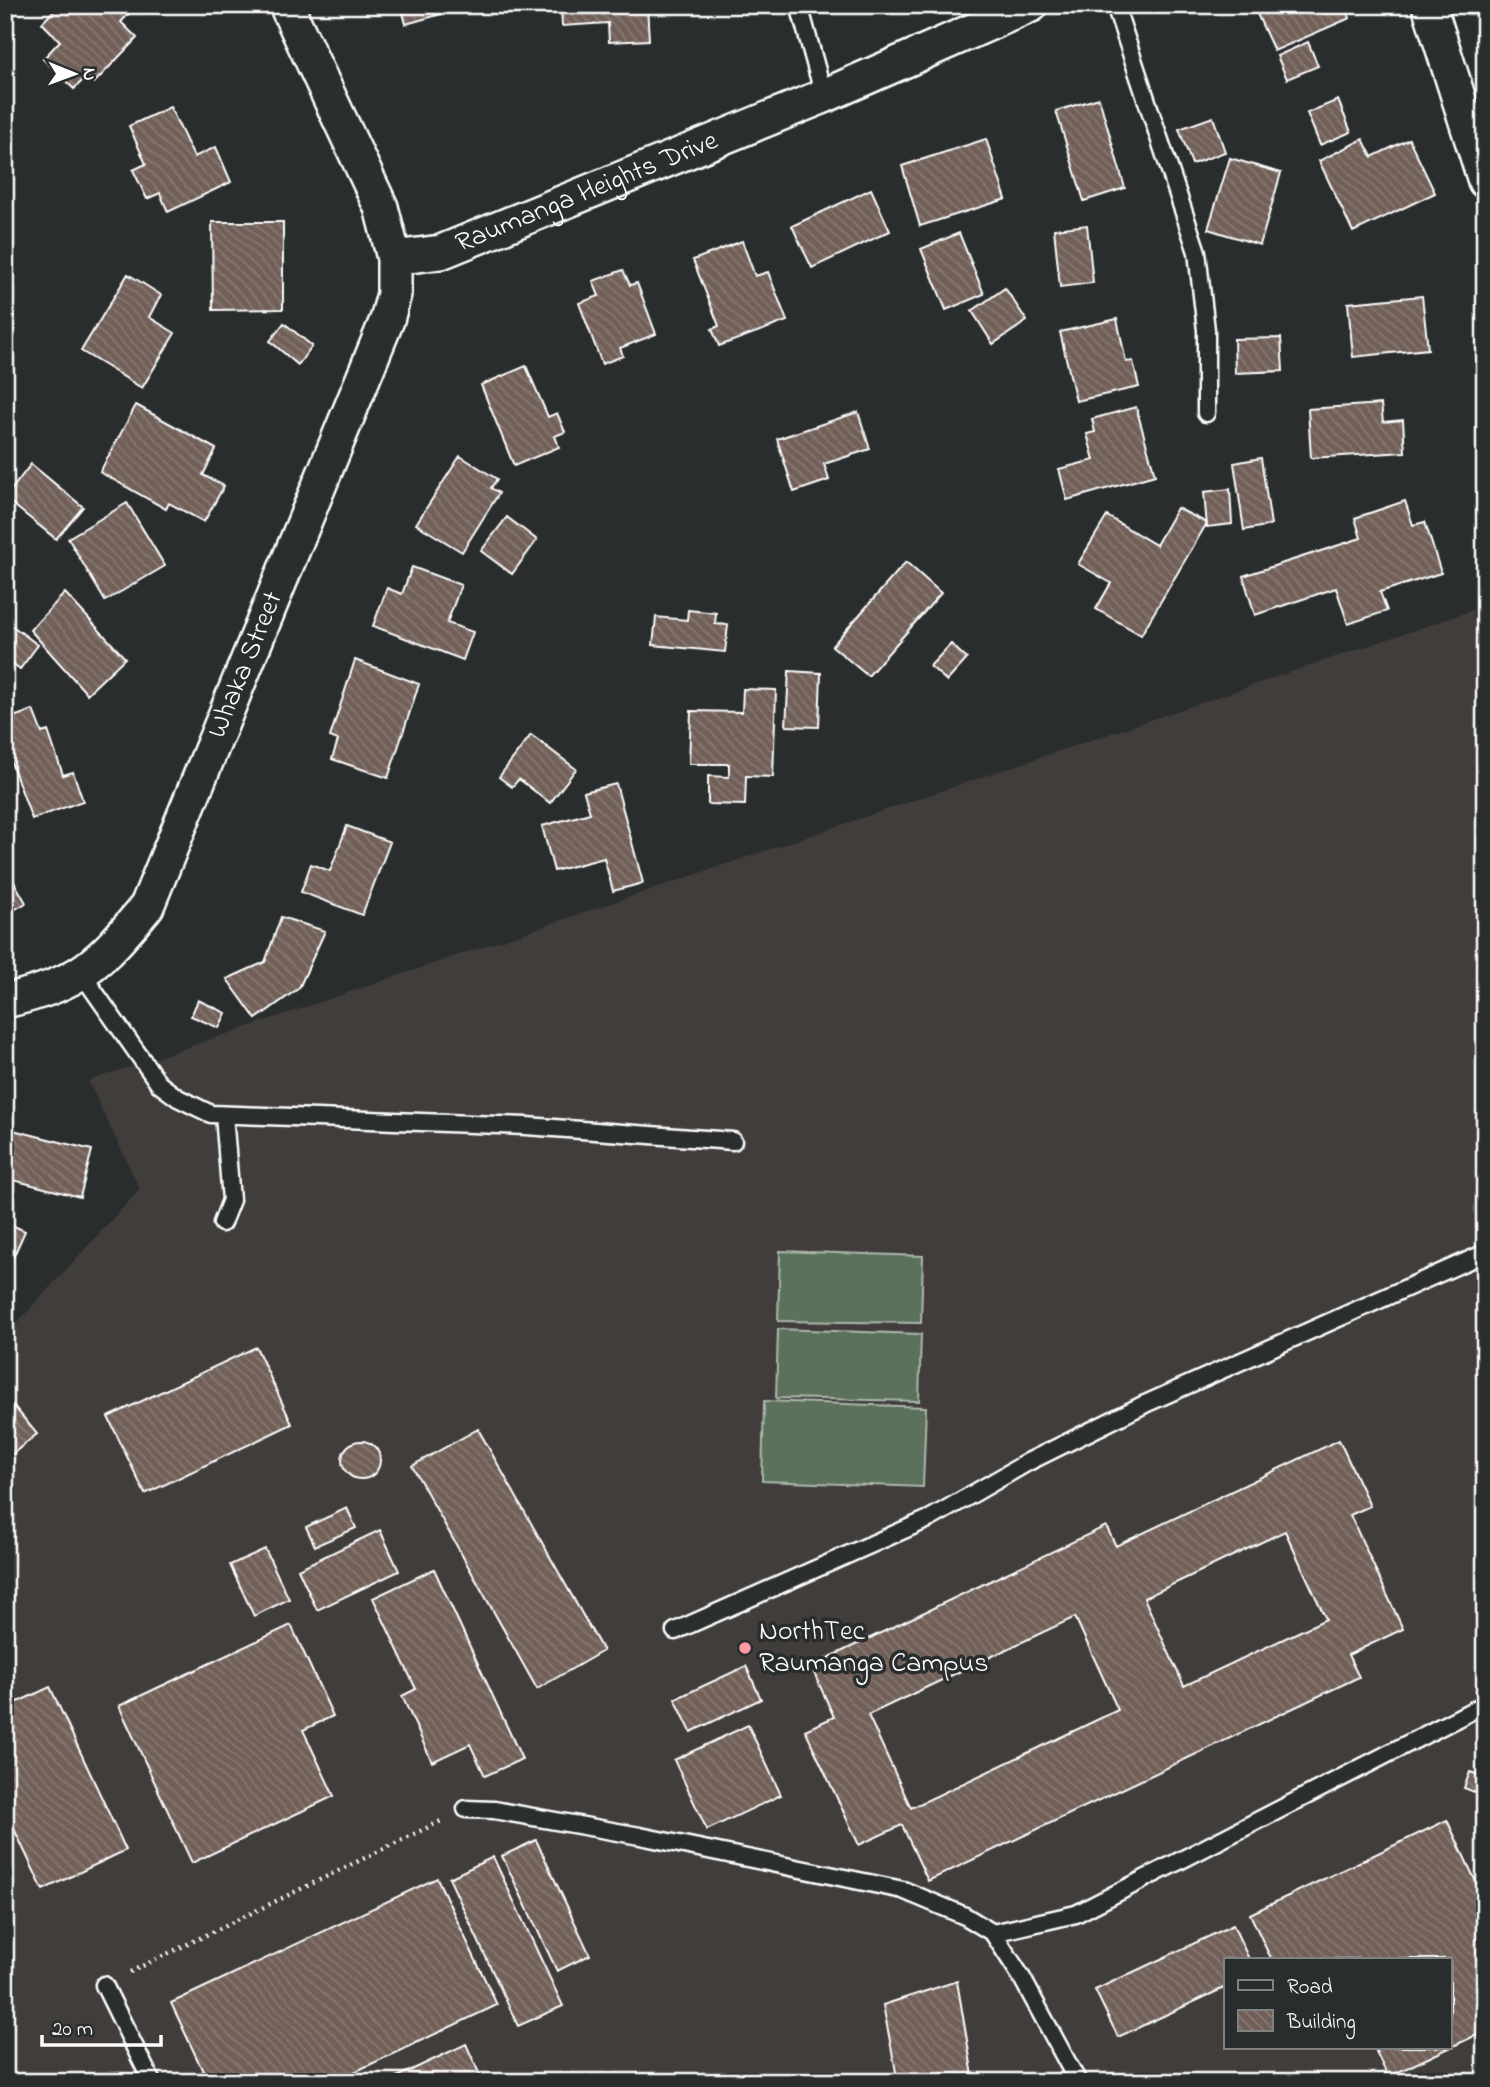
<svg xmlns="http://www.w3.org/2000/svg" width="1490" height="2087" font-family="'Indie Flower',sans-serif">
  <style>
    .built { fill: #3f3c3b; fill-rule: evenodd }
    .garden { fill: #5b715c; stroke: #adb8ae; stroke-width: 2 }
    .building { fill: url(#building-back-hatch); stroke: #fff; stroke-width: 2; fill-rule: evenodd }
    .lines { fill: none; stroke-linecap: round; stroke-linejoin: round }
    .lane-casing { stroke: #fff; stroke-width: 21 }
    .street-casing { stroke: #fff; stroke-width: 38 }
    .path { stroke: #fff; stroke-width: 4.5; stroke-dasharray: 2 5; stroke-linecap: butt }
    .lane { stroke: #2a2d2e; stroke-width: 16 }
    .street { stroke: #2a2d2e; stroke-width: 33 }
    .poi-dot { fill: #ff9aa2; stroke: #2a2d2e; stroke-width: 2.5 }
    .labels { text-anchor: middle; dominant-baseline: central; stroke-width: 7; stroke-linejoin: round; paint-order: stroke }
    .street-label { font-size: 28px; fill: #fff; stroke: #2a2d2e }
    .poi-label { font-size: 28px; fill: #fff; stroke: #2a2d2e; text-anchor: start }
  </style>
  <defs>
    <pattern id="building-back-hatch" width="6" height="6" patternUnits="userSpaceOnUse" patternTransform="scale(1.75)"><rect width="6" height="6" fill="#716059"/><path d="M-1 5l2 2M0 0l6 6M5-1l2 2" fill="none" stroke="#867872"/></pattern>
  </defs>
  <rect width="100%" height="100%" fill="#2a2d2e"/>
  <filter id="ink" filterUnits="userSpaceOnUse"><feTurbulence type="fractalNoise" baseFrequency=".0143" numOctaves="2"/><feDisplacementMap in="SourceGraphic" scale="14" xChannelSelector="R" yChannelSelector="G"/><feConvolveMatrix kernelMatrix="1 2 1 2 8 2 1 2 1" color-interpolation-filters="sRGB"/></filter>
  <g filter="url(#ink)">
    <path class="built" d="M 1473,610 L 1485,785 L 1485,2082 L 5,2082 L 5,1336 L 140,1189 L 88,1081 ZM 1226,1959 L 1450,1959 L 1450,2047 L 1226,2047 Z"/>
    <path class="garden" d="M 780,1251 L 923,1256 L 921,1323 L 778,1321 Z
      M 778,1329 L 921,1334 L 919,1401 L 776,1398 Z
      M 764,1401 L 926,1407 L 923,1487 L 762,1481 Z"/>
    <path class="building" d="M 59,5 L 137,5 L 121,22 L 137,38 L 94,83 L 87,76 L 74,89 L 43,59 L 60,41 L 42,23 Z
      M 401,5 L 473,5 L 406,24 Z
      M 561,5 L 647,5 L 649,40 L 609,42 L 608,23 L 562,26 Z
      M 1253,5 L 1344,5 L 1350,18 L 1274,51 Z
      M 1308,42 L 1318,66 L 1287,79 L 1277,56 Z
      M 1099,98 L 1125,188 L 1084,201 L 1056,111 Z
      M 1338,100 L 1351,132 L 1320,145 L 1307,113 Z
      M 170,107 L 194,157 L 216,147 L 231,182 L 168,212 L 160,193 L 147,199 L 133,170 L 146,164 L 129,126 Z
      M 1213,117 L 1225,152 L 1192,164 L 1179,129 Z
      M 986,139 L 1006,199 L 920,226 L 902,166 Z
      M 1363,139 L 1372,157 L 1409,139 L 1435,193 L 1353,232 L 1319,161 Z
      M 1230,158 L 1281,173 L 1260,245 L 1208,229 Z
      M 871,189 L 890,231 L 812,268 L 792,226 Z
      M 212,222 L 283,222 L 283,309 L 213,310 Z
      M 1087,225 L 1093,283 L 1060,287 L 1054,229 Z
      M 959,233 L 984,294 L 946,310 L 921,249 Z
      M 742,241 L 755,276 L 768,272 L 787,321 L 719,346 L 712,329 L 719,326 L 693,260 Z
      M 623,270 L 630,285 L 637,283 L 656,334 L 620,348 L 623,356 L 602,364 L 579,303 L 599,296 L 593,281 Z
      M 128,274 L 161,295 L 149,317 L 175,333 L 142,388 L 81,351 Z
      M 1005,288 L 1027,321 L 993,344 L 972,311 Z
      M 1422,296 L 1428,349 L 1353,357 L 1348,303 Z
      M 1117,319 L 1126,362 L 1133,361 L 1139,387 L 1076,401 L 1060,332 Z
      M 284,323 L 312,346 L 298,365 L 270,341 Z
      M 1281,338 L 1283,371 L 1235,373 L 1234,339 Z
      M 526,366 L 548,417 L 557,413 L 565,432 L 555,436 L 559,447 L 514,466 L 481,385 Z
      M 1381,404 L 1383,422 L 1403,420 L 1405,452 L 1311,458 L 1308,409 Z
      M 136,405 L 216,449 L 203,475 L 224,486 L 204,522 L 169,503 L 166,509 L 100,472 Z
      M 1136,407 L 1155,475 L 1067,500 L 1059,469 L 1094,460 L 1087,434 L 1095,432 L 1092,419 Z
      M 858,412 L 870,449 L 824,464 L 829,480 L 794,492 L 777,439 Z
      M 460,456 L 497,479 L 491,488 L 499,493 L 462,552 L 416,524 Z
      M 1261,458 L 1271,525 L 1244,530 L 1234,463 Z
      M 31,464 L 83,507 L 56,539 L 5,498 Z
      M 1230,489 L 1232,524 L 1207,527 L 1204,492 Z
      M 1405,501 L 1413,525 L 1425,522 L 1441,573 L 1380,592 L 1387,611 L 1348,624 L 1336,588 L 1255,615 L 1243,576 L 1361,538 L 1355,518 Z
      M 127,503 L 165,566 L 105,601 L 68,538 Z
      M 1177,508 L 1207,523 L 1141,635 L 1096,609 L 1111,583 L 1078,564 L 1107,516 L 1156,545 Z
      M 507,517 L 537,540 L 512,574 L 481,551 Z
      M 906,562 L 941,593 L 868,676 L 832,646 Z
      M 412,567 L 461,585 L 447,623 L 473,632 L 463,660 L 373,626 L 387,588 L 402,594 Z
      M 65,593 L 125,658 L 87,694 L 30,630 Z
      M 688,610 L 716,613 L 715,624 L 728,625 L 725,652 L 653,645 L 656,617 L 687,620 Z
      M 7,622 L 38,645 L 20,669 L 5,658 Z
      M 951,644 L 967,659 L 947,681 L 930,666 Z
      M 355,660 L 419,684 L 388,778 L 332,759 L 338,740 L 330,737 Z
      M 789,671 L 821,673 L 819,727 L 786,726 Z
      M 743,689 L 776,690 L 773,777 L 746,776 L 745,805 L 708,804 L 708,776 L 729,777 L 729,764 L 689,764 L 691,711 L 742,712 Z
      M 33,710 L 42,733 L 48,731 L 63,775 L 73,772 L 83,801 L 32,819 L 5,746 L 5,720 Z
      M 531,735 L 576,769 L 550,803 L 519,779 L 512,787 L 499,777 Z
      M 616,784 L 643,883 L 613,891 L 604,858 L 554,871 L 542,826 L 590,813 L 584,792 Z
      M 347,826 L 390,842 L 362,915 L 301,892 L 311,864 L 330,871 Z
      M 5,866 L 26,903 L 5,915 Z
      M 281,917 L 325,931 L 299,988 L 256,1019 L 227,979 L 265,962 Z
      M 198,1000 L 226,1013 L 219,1028 L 191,1016 Z
      M 5,1128 L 92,1150 L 80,1197 L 5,1178 Z
      M 5,1222 L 25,1231 L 7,1271 L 5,1270 Z
      M 256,1347 L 292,1424 L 145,1494 L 108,1417 Z
      M 13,1405 L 37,1434 L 5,1460 L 5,1412 Z
      M 478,1429 L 603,1651 L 537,1689 L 412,1466 Z
      M 1339,1440 L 1370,1506 L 1350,1515 L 1403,1629 L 1348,1655 L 1359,1677 L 928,1881 L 902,1825 L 859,1845 L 805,1730 L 834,1717 L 811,1666 L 1106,1526 L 1116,1546 ZM 1285,1531 L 1326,1619 L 1184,1686 L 1144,1598 ZM 1075,1617 L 1118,1710 L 911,1808 L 868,1715 Z
      M342 1460a19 19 0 1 1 38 0a19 19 0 1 1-38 0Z
      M 347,1508 L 356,1528 L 315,1546 L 306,1527 Z
      M 380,1530 L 399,1571 L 317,1610 L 298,1569 Z
      M 265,1549 L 289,1599 L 254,1616 L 230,1565 Z
      M 434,1569 L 522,1759 L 485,1776 L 470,1744 L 432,1762 L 402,1696 L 416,1689 L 373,1598 Z
      M 291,1625 L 333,1716 L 303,1730 L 334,1796 L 192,1863 L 119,1706 Z
      M 746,1666 L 761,1699 L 691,1732 L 675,1699 Z
      M 50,1687 L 126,1850 L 43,1890 L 5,1810 L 5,1708 Z
      M 748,1725 L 781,1795 L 707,1830 L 674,1760 Z
      M 1470,1772 L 1485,1777 L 1485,1796 L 1464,1788 Z
      M 1447,1820 L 1485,1901 L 1485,2031 L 1388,2077 L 1374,2047 L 1450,2047 L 1450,1959 L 1271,1959 L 1250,1914 Z
      M 536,1840 L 590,1955 L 557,1971 L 502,1856 Z
      M 493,1857 L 563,2006 L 518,2026 L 449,1878 Z
      M 437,1878 L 497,2005 L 333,2082 L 208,2082 L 171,2003 Z
      M 1233,1925 L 1249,1959 L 1226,1959 L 1226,1987 L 1118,2037 L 1095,1990 Z
      M 957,1981 L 974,2082 L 898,2082 L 883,2005 Z
      M 466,2044 L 483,2082 L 386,2082 Z"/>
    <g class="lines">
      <defs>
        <path id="lane" d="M 799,5 L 824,96
          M 1115,5 L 1197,252 L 1206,330 L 1206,413
          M 82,974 L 159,1084 L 178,1098 L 211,1114 L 526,1126 L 733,1141
          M 222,1223 L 231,1200 L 224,1115
          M 675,1631 L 931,1518 L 1028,1462 L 1145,1404 L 1485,1253
          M 466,1809 L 494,1810 L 640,1836 L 903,1890 L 965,1916 L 993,1933 L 1022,1978 L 1078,2082
          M 993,1933 L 1076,1914 L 1485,1704
          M 104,1985 L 152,2082"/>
        <g id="street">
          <path d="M 1429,5 L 1485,181"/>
          <path id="s1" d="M 394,258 L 441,252 L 824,96 L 1031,5"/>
          <path id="s2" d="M 5,1001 C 81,983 98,965 147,906 L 387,320 L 394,294 L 394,258 L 381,207 L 286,5"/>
        </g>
      </defs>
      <use href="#lane" class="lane-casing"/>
      <use href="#street" class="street-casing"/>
      <path class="path" d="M 130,1972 L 443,1820"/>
      <use href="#lane" class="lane"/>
      <use href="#street" class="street"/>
    </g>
  </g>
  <circle class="poi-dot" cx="745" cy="1648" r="7"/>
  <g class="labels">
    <g class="street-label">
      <text stroke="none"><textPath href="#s1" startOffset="205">Raumanga Heights Drive</textPath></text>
      <text stroke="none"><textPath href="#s2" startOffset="436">Whaka Street</textPath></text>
    </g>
    <g class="poi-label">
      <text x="759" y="1632">NorthTec<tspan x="759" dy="32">Raumanga Campus</tspan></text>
    </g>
  </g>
  <rect width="1490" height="2087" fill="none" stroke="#2a2d2e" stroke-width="28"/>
  <rect x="14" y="14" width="1462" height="2059" fill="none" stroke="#fff" stroke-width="2.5" filter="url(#ink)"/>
  <rect x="1224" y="1958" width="228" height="91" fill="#2a2d2e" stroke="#7f8182" stroke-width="2"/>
  <rect x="1238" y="1980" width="35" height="10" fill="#2a2d2e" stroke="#7f8182" stroke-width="2"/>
  <text x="1287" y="1993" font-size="21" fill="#ffffff">Road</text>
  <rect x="1238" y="2010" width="35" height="21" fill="url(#building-back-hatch)" stroke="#7f8182" stroke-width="2"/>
  <text x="1287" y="2028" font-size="21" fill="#ffffff">Building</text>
  <g transform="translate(74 74) rotate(91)" stroke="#2a2d2e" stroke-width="5" paint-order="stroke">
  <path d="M0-5L12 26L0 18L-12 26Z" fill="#ffffff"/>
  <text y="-10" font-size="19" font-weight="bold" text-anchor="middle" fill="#ffffff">N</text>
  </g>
  <path d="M42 2035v10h119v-10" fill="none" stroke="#ffffff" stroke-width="3.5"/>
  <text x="52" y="2035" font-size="21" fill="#ffffff" stroke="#2a2d2e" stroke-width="5" paint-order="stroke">20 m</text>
</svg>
